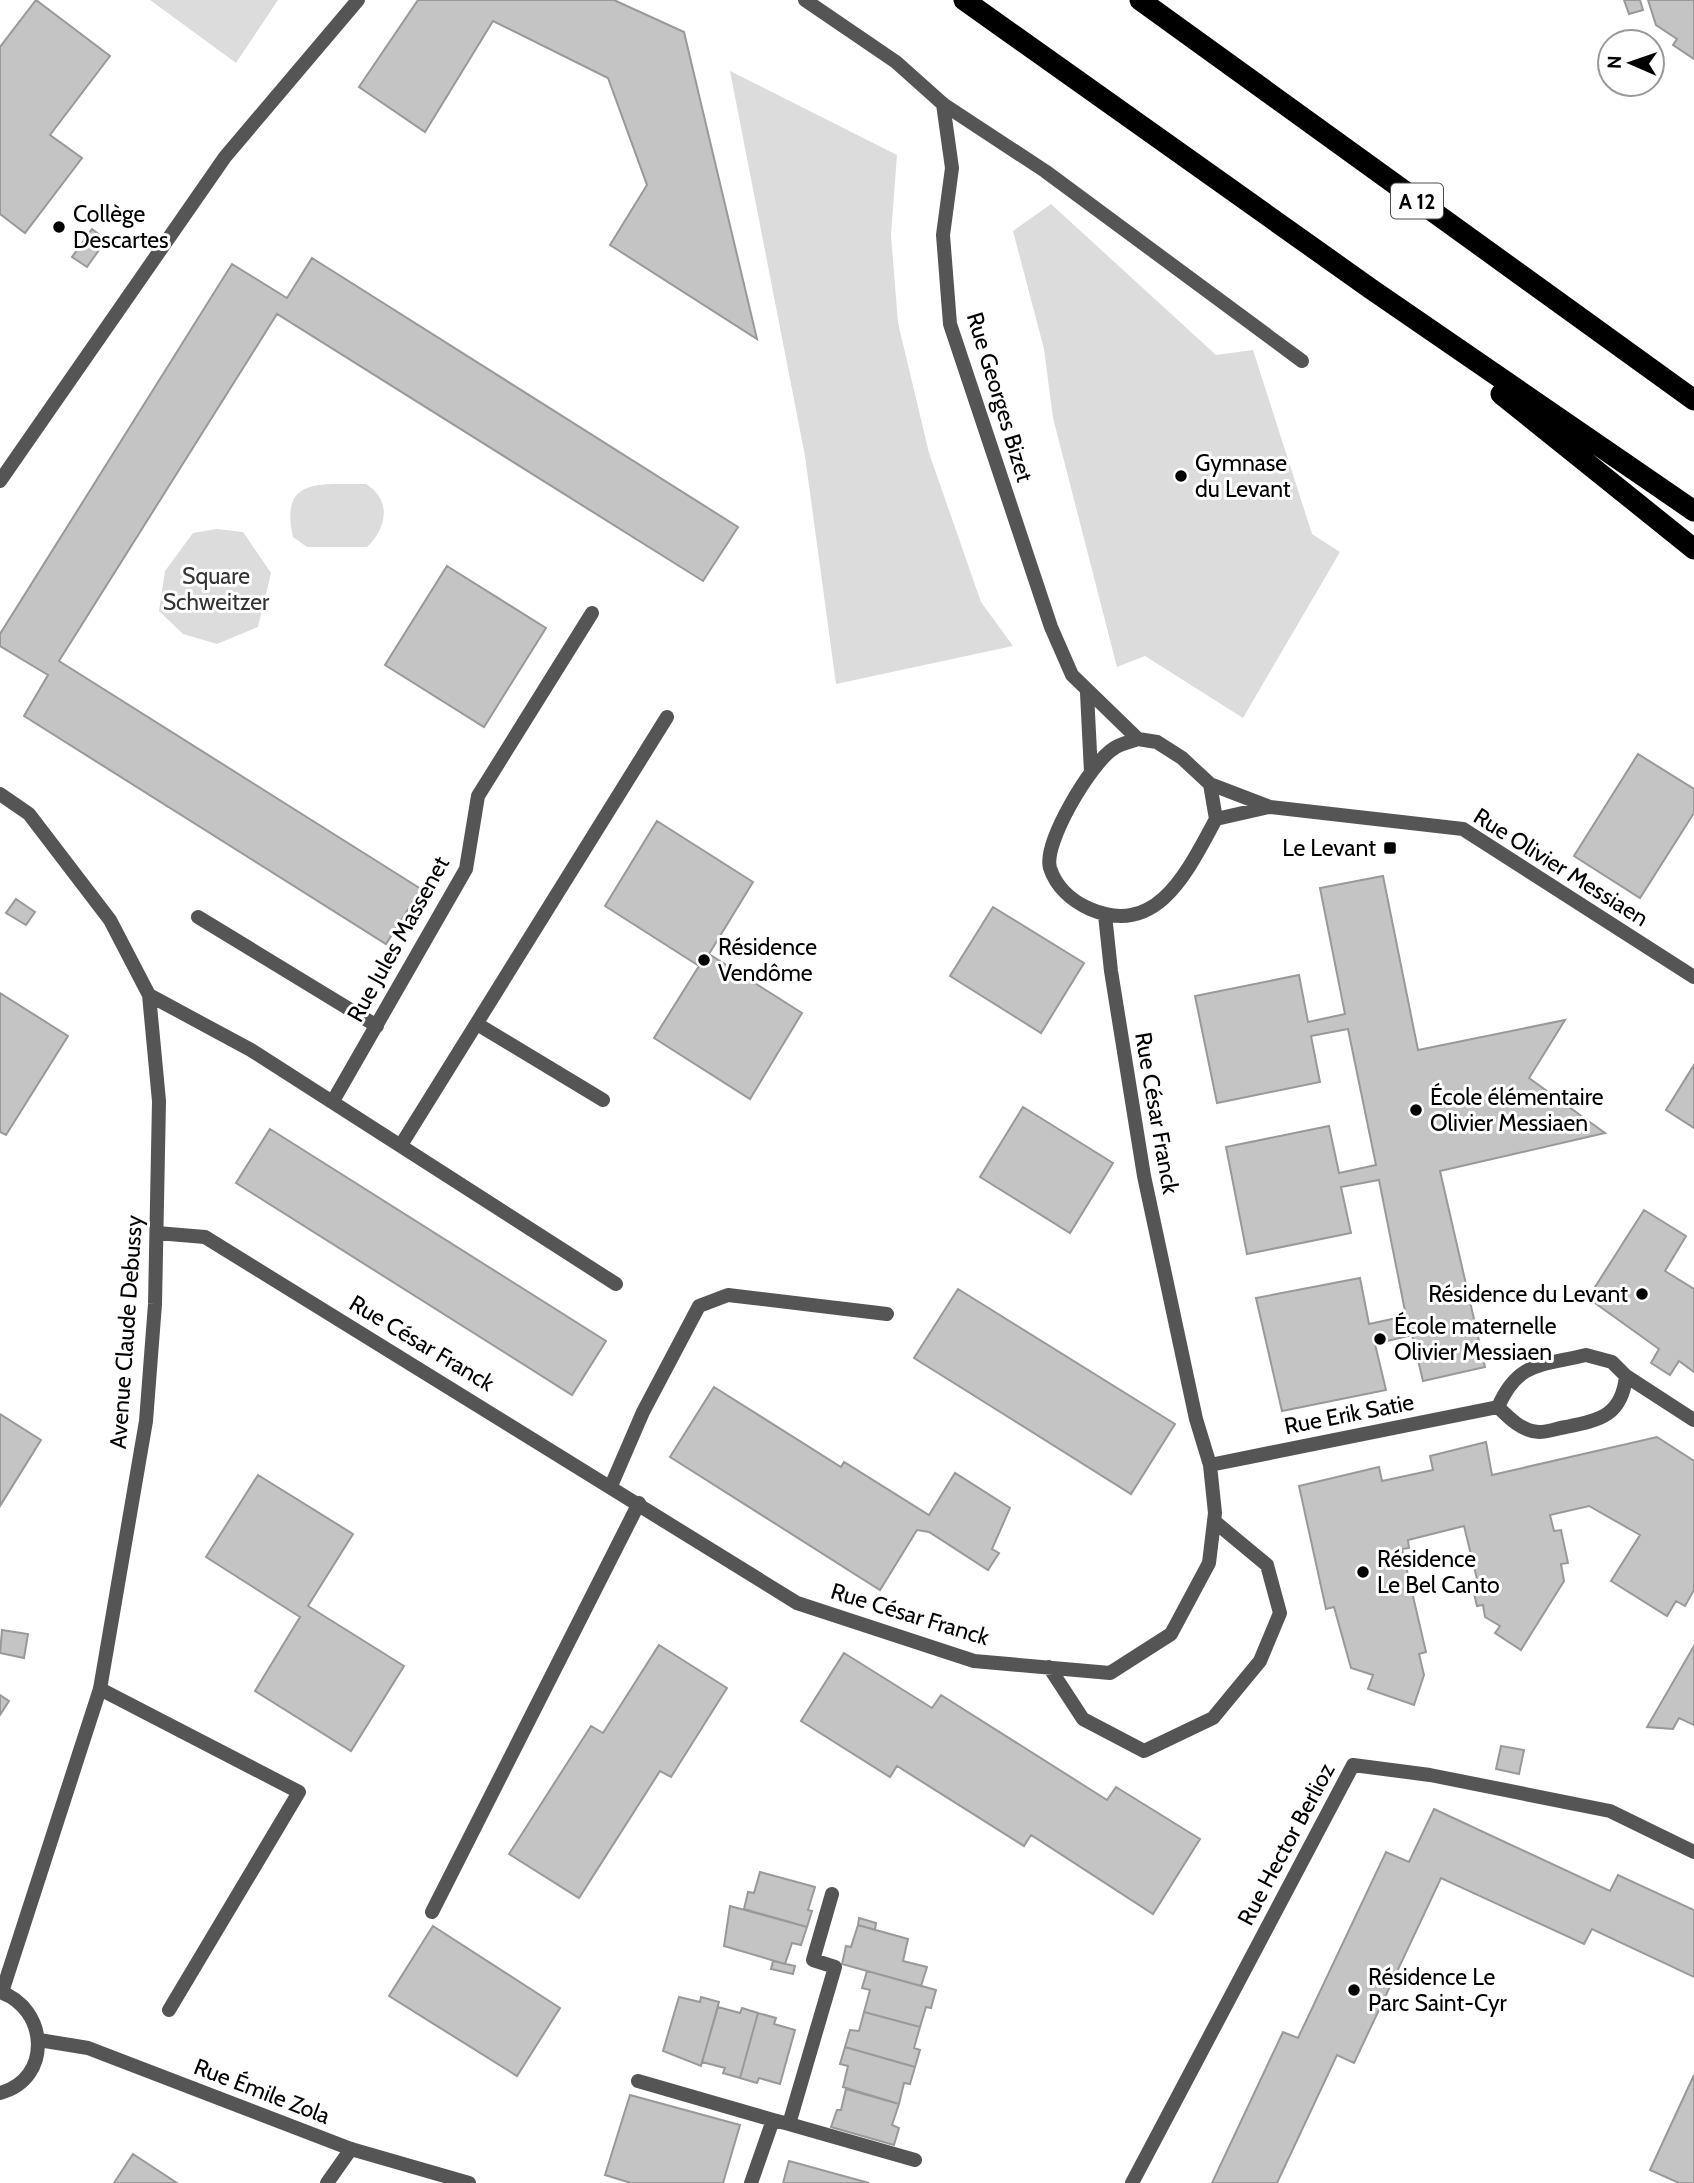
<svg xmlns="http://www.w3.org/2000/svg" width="1694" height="2183" font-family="Cabin,sans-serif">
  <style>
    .green { fill: #dcdcdc }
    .building { fill: #c4c4c4; stroke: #999; stroke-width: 2 }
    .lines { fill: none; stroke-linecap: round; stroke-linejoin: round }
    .service { stroke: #555; stroke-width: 14 }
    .minor { stroke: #555; stroke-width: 14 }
    .tertiary { stroke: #555; stroke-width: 14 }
    .motorway { stroke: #000; stroke-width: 21 }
    .poi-dot { fill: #000; stroke: #fff; stroke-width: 2.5 }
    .labels { text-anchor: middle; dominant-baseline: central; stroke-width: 6; stroke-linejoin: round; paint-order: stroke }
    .shield { fill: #fff; stroke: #4c4c4c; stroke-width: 2 }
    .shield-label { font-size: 21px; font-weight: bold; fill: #000 }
    .poi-label { font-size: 23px; fill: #000; stroke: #fff; text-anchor: start }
    .street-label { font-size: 23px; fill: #000; stroke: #fff }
    .park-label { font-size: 23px; fill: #333; stroke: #fff }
  </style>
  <rect width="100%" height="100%" fill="#fff"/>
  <path class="green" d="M 150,0 L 278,0 L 236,63 Z
    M 730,71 L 897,155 L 891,235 L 898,323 L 929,453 L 981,602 L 1013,646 L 836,684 L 805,456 Z
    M 1051,204 L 1216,355 L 1253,350 L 1312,534 L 1340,552 L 1243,718 L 1145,656 L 1117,667 L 1053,418 L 1044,349 L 1013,231 Z
    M 366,484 C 392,500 387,528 367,547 L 307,547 L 293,537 C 279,475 322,485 366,484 Z
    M 216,529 L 243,532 L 271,573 L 258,627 L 217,644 L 183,634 L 159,611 L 165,571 L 193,533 Z"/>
  <path class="building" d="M 36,0 L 110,56 L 50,135 L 82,158 L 25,233 L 0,214 L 0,47 Z
    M 418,0 L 614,0 L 684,32 L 757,339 L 610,245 L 647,185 L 608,78 L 493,21 L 425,132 L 359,87 Z
    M 1624,0 L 1640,0 L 1643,10 L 1629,14 Z
    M 1648,0 L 1694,0 L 1694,59 L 1673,45 L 1677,39 L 1656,25 Z
    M 92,229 L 106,240 L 87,267 L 72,257 Z
    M 312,258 L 738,527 L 703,581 L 277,314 L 59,661 L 421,889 L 386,944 L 24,716 L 48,675 L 0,646 L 0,634 L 232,264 L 287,298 Z
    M 447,566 L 546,628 L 484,727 L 385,665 Z
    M 1638,754 L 1694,789 L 1694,813 L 1640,898 L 1574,856 Z
    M 657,821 L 753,882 L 709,954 L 802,1013 L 750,1099 L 654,1038 L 699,966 L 605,906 Z
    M 1383,876 L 1418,1050 L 1565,1020 L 1529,1078 L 1605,1133 L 1440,1171 L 1485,1367 L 1423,1381 L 1412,1335 L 1375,1344 L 1386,1390 L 1282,1411 L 1256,1298 L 1360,1278 L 1369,1324 L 1406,1316 L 1379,1180 L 1341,1187 L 1351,1233 L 1247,1254 L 1226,1147 L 1329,1126 L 1339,1173 L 1376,1165 L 1348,1029 L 1311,1036 L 1320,1082 L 1217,1103 L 1195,996 L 1299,975 L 1308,1022 L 1345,1014 L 1320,888 Z
    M 16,899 L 35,912 L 26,925 L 6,913 Z
    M 993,907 L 1084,963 L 1041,1033 L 950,976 Z
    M 0,993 L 68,1036 L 6,1135 L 0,1132 Z
    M 1694,1065 L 1694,1128 L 1666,1110 Z
    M 1023,1107 L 1113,1163 L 1070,1233 L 980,1177 Z
    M 270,1129 L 606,1341 L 572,1395 L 236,1183 Z
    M 1644,1210 L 1686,1236 L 1665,1271 L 1694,1289 L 1694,1372 L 1679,1361 L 1670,1375 L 1651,1363 L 1659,1349 L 1588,1298 Z
    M 958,1289 L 1175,1424 L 1131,1494 L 914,1358 Z
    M 714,1387 L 841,1467 L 844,1462 L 929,1515 L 955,1473 L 1010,1508 L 992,1549 L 999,1553 L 988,1570 L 929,1532 L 917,1530 L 880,1590 L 670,1457 Z
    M 0,1414 L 41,1440 L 0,1506 Z
    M 1657,1437 L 1694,1461 L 1694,1590 L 1685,1606 L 1676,1601 L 1667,1616 L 1611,1581 L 1640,1535 L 1589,1506 L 1550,1515 L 1554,1531 L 1561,1530 L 1568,1563 L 1561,1564 L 1564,1581 L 1521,1650 L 1495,1633 L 1500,1626 L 1485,1617 L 1483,1605 L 1477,1606 L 1471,1581 L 1477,1579 L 1464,1526 L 1408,1540 L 1409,1548 L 1402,1549 L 1426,1652 L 1419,1654 L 1424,1675 L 1414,1705 L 1368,1689 L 1373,1675 L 1351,1668 L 1334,1607 L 1326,1609 L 1299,1486 L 1379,1467 L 1382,1481 L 1433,1470 L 1430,1456 L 1486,1442 L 1492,1475 Z
    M 258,1475 L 353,1534 L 308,1606 L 404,1666 L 351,1751 L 255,1691 L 300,1617 L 206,1557 Z
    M 2,1630 L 28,1634 L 24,1658 L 0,1653 Z
    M 659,1645 L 727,1688 L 671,1777 L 660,1771 L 579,1898 L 509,1854 L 591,1726 L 603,1733 Z
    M 1694,1646 L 1694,1725 L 1679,1718 L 1673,1729 L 1647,1727 Z
    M 844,1653 L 932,1708 L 941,1695 L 1107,1800 L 1116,1787 L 1200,1839 L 1153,1914 L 1031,1835 L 1024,1846 L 897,1766 L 890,1777 L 801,1721 Z
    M 0,1695 L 9,1701 L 0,1715 Z
    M 1501,1746 L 1524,1750 L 1519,1774 L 1496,1769 Z
    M 1434,1809 L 1610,1891 L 1618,1875 L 1694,1910 L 1694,1977 L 1592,1929 L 1584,1944 L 1441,1878 L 1354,2063 L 1337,2055 L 1277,2183 L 1212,2183 L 1283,2032 L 1298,2038 L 1386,1852 L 1409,1862 Z
    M 760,1872 L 815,1887 L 808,1910 L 812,1911 L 807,1927 L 744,1909 L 748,1892 L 754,1893 Z
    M 730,1906 L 807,1927 L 801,1945 L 792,1943 L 785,1964 L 724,1946 Z
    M 859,1918 L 876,1923 L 875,1930 L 858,1925 Z
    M 858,1925 L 908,1939 L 903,1961 L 927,1967 L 921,1986 L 842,1964 L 846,1946 L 851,1947 Z
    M 433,1926 L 560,2008 L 517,2076 L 389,1996 Z
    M 773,1961 L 795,1966 L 793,1974 L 771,1969 Z
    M 867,1971 L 936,1990 L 931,2008 L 926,2007 L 920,2027 L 864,2012 L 870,1990 L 862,1988 Z
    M 679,1997 L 700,2002 L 701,1997 L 719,2002 L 701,2066 L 663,2051 Z
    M 718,2007 L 740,2013 L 742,2008 L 758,2013 L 740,2078 L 723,2073 L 725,2068 L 702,2062 Z
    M 864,2012 L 920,2027 L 914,2048 L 920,2050 L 915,2067 L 845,2047 L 850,2030 L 859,2031 Z
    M 758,2013 L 776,2018 L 774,2024 L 795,2030 L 780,2084 L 759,2078 L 757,2083 L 740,2078 Z
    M 845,2047 L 915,2067 L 910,2084 L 904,2083 L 899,2104 L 843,2087 L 848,2066 L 840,2064 Z
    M 1694,2075 L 1694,2183 L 1679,2183 L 1650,2170 Z
    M 846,2089 L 899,2104 L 892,2125 L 899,2128 L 894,2145 L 831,2127 L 837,2110 L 841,2110 Z
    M 630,2095 L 740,2125 L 723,2183 L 631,2183 L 605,2175 Z
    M 133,2154 L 177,2183 L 114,2183 Z
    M 789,2161 L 869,2183 L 783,2183 Z"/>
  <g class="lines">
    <path class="service" d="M 943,104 L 1045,171 L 1302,361
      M 198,917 L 377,1026
      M 477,1024 L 603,1100
      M 401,1145 L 667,717
      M 611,1486 L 643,1412 L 699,1306 L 728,1295 L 887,1314
      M 100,1689 L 299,1792 L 169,2010
      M 432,1912 L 639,1503"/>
    <path class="minor" d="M 805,0 L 896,62 L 943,104 L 952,168 L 943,235 L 950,324 L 1051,627 L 1072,675 L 1138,739
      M 1087,693 L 1091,772
      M 1138,739 L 1157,742 L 1182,758 L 1210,784 L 1216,819 C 1188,870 1158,938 1090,909 C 1072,901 1056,887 1050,868 C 1043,843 1091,763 1113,749 C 1119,744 1130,742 1138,739 Z
      M 1210,784 L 1270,807 L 1463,829 L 1694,977
      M 0,794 L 29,814 L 110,920 L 149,995 L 159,1101 L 155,1304 L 146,1421 L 100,1689 L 2,1992
      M 1216,819 L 1269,807
      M 149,995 L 251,1050 L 616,1284
      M 333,1101 L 466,869 L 478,796 L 592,613
      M 157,1233 L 205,1237 L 797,1603 L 974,1661 L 1110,1673 L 1171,1634 L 1209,1563 L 1215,1513 L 1210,1465 L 1196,1419 L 1144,1176 L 1111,971 L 1105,915
      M 1586,1355 L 1612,1362 L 1626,1376 C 1622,1415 1601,1420 1566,1427 C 1558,1428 1548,1432 1539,1432 C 1523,1432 1509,1418 1498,1407 C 1518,1361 1541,1366 1586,1355 Z
      M 1626,1376 L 1694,1420
      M 1210,1465 L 1498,1407
      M 1049,1667 L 1083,1719 L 1144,1751 L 1213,1718 L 1260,1661 L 1280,1613 L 1267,1565 L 1214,1521
      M 638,2081 L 773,2120 L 751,2183
      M 773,2120 L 789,2124 L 835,1967 L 813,1960 L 832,1894
      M 789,2124 L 915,2160
      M 327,2183 L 351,2149
      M 1132,2183 L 1353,1765 L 1430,1775 L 1610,1811 L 1694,1852"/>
    <path class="tertiary" d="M 0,481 L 225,157 L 358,0
      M 0,1992 C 48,2008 53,2079 0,2093
      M 39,2040 L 88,2048 L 351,2149 L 469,2183"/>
    <path class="motorway" d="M 964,0 L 1371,289 L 1694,511
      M 1140,0 L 1694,400
      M 1501,394 L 1694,549"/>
  </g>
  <g class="poi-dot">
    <circle cx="59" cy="227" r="7"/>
    <circle cx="1181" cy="476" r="7"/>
    <rect x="1383" y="841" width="14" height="14" rx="3.5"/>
    <circle cx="704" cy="960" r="7"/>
    <circle cx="1416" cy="1110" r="7"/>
    <circle cx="1642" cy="1294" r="7"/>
    <circle cx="1380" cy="1339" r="7"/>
    <circle cx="1363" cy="1572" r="7"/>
    <circle cx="1354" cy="1990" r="7"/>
  </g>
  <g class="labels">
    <rect class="shield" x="1391" y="183.5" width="52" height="35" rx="5"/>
    <g class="shield-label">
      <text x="1417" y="201">A 12</text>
    </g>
    <g class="poi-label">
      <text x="73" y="214">Collège<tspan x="73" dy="26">Descartes</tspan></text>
      <text x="1195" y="463">Gymnase<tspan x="1195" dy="26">du Levant</tspan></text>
      <text x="1376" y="848" text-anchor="end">Le Levant</text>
      <text x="718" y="947">Résidence<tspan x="718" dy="26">Vendôme</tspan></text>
      <text x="1430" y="1097">École élémentaire<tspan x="1430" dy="26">Olivier Messiaen</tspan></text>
      <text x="1628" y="1294" text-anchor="end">Résidence du Levant</text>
      <text x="1394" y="1326">École maternelle<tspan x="1394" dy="26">Olivier Messiaen</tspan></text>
      <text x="1377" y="1559">Résidence<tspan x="1377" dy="26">Le Bel Canto</tspan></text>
      <text x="1368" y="1977">Résidence Le<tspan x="1368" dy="26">Parc Saint-Cyr</tspan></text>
    </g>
    <g class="street-label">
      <text transform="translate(1000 397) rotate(73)">Rue Georges Bizet</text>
      <text transform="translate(1561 867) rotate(32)">Rue Olivier Messiaen</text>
      <text transform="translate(398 939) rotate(-61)">Rue Jules Massenet</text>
      <text transform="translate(1157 1113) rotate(80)">Rue César Franck</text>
      <text transform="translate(126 1332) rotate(-86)">Avenue Claude Debussy</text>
      <text transform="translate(422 1343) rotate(31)">Rue César Franck</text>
      <text transform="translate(1349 1414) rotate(-11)">Rue Erik Satie</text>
      <text transform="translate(910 1614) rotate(17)">Rue César Franck</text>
      <text transform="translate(1286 1844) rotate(-62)">Rue Hector Berlioz</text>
      <text transform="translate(262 2091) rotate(21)">Rue Émile Zola</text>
    </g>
    <g class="park-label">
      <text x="216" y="576">Square<tspan x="216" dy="26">Schweitzer</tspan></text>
    </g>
  </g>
  <g transform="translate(1631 63) rotate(272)"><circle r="33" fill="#ffffff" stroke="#999999" stroke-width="2"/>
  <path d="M0-5L12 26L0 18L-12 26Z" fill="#000000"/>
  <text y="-10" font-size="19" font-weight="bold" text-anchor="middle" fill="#000000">N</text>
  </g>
</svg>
